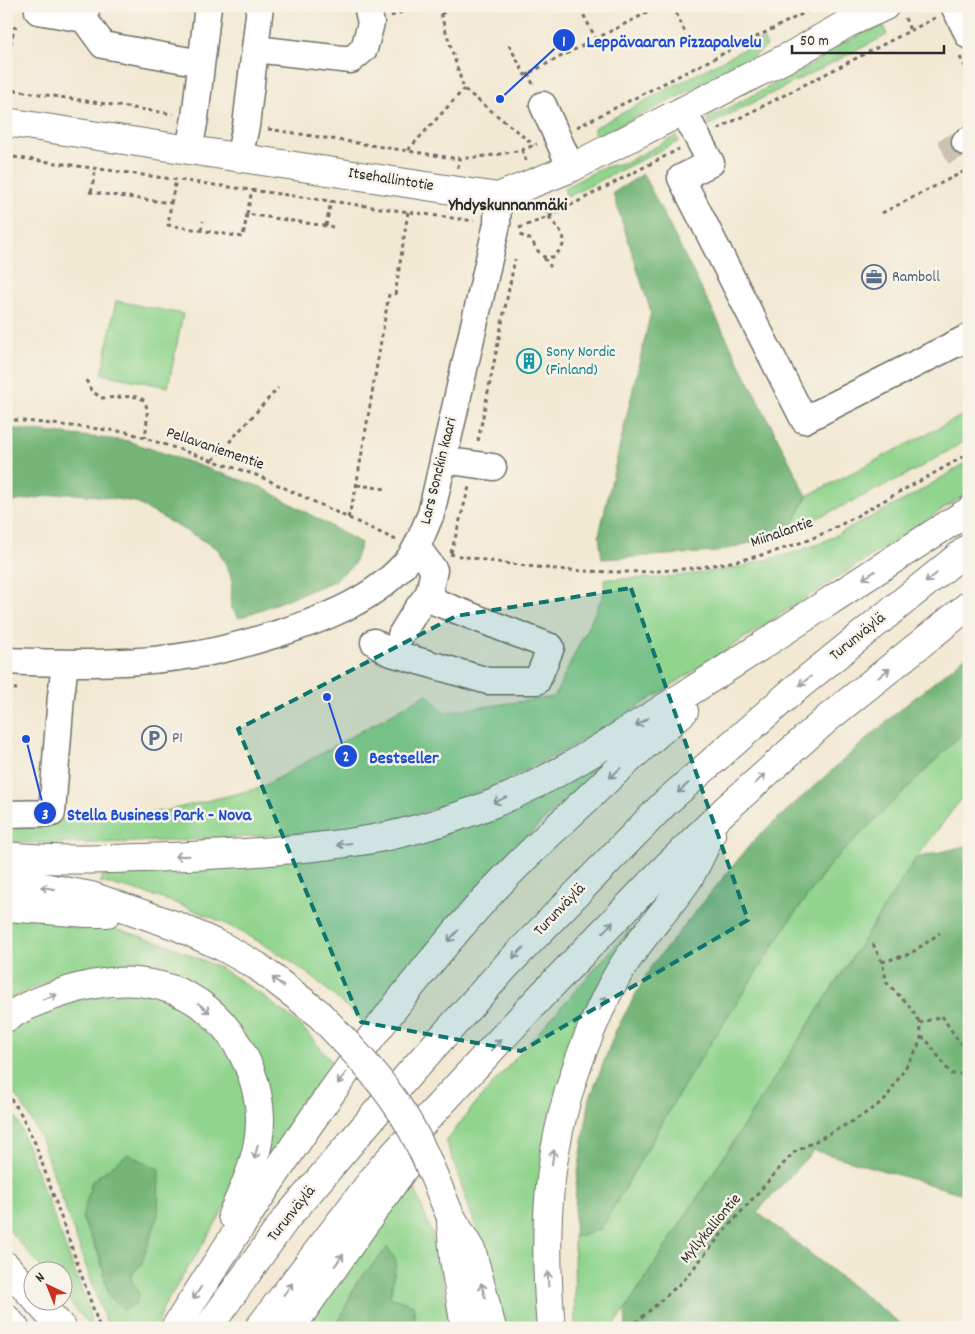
<svg xmlns="http://www.w3.org/2000/svg" width="975" height="1334" font-family="Dekko,sans-serif">
  <style>
    .green { fill: #90d48d; stroke: #5e805c; fill-rule: evenodd }
    .forest { fill: #74b678; stroke: #507052 }
    .lines { fill: none; stroke-linecap: round; stroke-linejoin: round }
    .minor-tunnel { stroke: #cac3b1; stroke-width: 26; stroke-dasharray: 26 13; stroke-linecap: butt }
    .minor-casing { stroke: #716e66; stroke-width: 29 }
    .major-casing { stroke: #716e66; stroke-width: 30 }
    .highway-casing { stroke: #716e66; stroke-width: 30 }
    .path { stroke: #716e66; stroke-width: 3; stroke-dasharray: 4 4; stroke-linecap: butt }
    .minor { stroke: #fff; stroke-width: 26 }
    .major { stroke: #fff; stroke-width: 28 }
    .highway { stroke: #fff; stroke-width: 28 }
    .highway-bridge-casing { stroke: #716e66; stroke-width: 30; stroke-linecap: butt }
    .highway-bridge { stroke: #fff; stroke-width: 28 }
    .oneway { stroke: #a0a0a0 }
    .marked { fill: #0f766e; fill-opacity: 0.2; stroke: #0f766e; stroke-width: 4; stroke-dasharray: 10 6; stroke-linejoin: round }
    .labels { text-anchor: middle; dominant-baseline: central; stroke-width: 5; stroke-linejoin: round; paint-order: stroke }
    .street-label { font-size: 16px; fill: #2b2b2b; stroke: #f7f3e8 }
    .service-label { font-size: 16px; fill: #4e5e75; stroke: #f7f3e8; text-anchor: start }
    .culture-label { font-size: 16px; fill: #0d838f; stroke: #f7f3e8; text-anchor: start }
    .neighbourhood-label { font-size: 18px; font-weight: bold; fill: #2b2b2b; stroke: #f7f3e8 }
    .leader { fill: none; stroke: #1d4ed8; stroke-width: 2 }
    .callout-dot { fill: #1d4ed8; stroke: #f7f3e8; stroke-width: 2 }
    .mark-label { font-size: 15px; text-anchor: middle; font-weight: bold; fill: #fff }
    .callout-label { font-size: 18px; text-anchor: middle; font-weight: bold; fill: #1d4ed8; stroke: #f7f3e8; stroke-width: 5; stroke-linejoin: round; paint-order: stroke }
  </style>
  <rect width="100%" height="100%" fill="#f7f3e8"/>
  <filter id="ink" filterUnits="userSpaceOnUse"><feTurbulence type="fractalNoise" baseFrequency=".02" numOctaves="2"/><feDisplacementMap in="SourceGraphic" scale="10" xChannelSelector="R" yChannelSelector="G"/><feConvolveMatrix kernelMatrix="1 2 1 2 8 2 1 2 1" color-interpolation-filters="sRGB"/></filter>
  <filter id="wash" filterUnits="userSpaceOnUse"><feTurbulence type="fractalNoise" baseFrequency=".0096" numOctaves="4" result="noise"/><feDisplacementMap in="SourceGraphic" scale="20" xChannelSelector="R" yChannelSelector="G"/><feGaussianBlur stdDeviation="1.12" result="paint"/><feColorMatrix in="noise" values="0 0 0 0 0 0 0 0 0 0 0 0 0 0 0 0 0 1.4 0 .05"/><feComposite in="paint" operator="in"/></filter>
  <g filter="url(#wash)">
    <rect width="100%" height="100%" fill="#f2e9d3"/>
    <path class="green" d="M 883,25 L 887,35 L 709,125 L 707,119 L 815,63 L 831,48 Z
      M 763,39 L 767,46 L 745,63 L 597,137 L 594,132 L 594,128 Z
      M 676,136 L 679,141 L 567,197 L 564,188 L 602,168 L 627,162 Z
      M 116,301 L 183,314 L 168,387 L 102,374 Z
      M 969,412 L 969,439 L 910,473 L 789,532 L 807,496 Z
      M 969,461 L 969,492 C 886,546 803,600 720,654 C 629,713 537,775 432,809 C 359,832 283,835 207,839 C 140,842 73,845 6,842 L 6,818 L 63,820 L 165,811 L 260,788 L 427,694 L 445,712 L 554,697 L 605,591 L 604,579 L 660,578 L 694,574 L 740,567 L 789,554 L 819,544 L 910,497 Z
      M 969,727 L 969,789 L 916,858 L 613,1328 L 575,1328 L 574,1237 L 601,1229 L 688,1078 L 790,920 L 831,863 Z
      M 621,748 L 526,837 L 455,913 L 365,1025 C 348,1009 330,991 311,976 C 249,929 177,898 100,882 L 106,868 L 299,859 Z
      M 6,916 L 75,920 L 123,931 L 168,945 L 220,968 L 259,993 L 302,1027 L 335,1065 L 277,1151 L 266,1160 L 243,1030 L 110,969 L 63,976 L 34,987 L 6,1004 Z
      M 631,928 L 634,932 L 577,1036 L 538,1328 L 504,1328 C 489,1264 468,1203 446,1141 L 475,1104 Z
      M 136,991 L 188,1007 L 238,1061 L 251,1114 L 241,1176 L 216,1223 L 163,1308 L 157,1328 L 108,1328 L 41,1139 L 26,1110 L 6,1082 L 6,1030 L 63,1002 ZM 82,1218 L 141,1265 L 109,1296 L 100,1257 Z
      M 6,1105 L 17,1119 L 88,1307 L 92,1328 L 63,1294 L 62,1272 L 44,1271 L 6,1227 Z
      M 413,1183 L 431,1231 L 440,1267 L 450,1328 L 416,1328 L 413,1305 L 390,1297 L 396,1262 L 357,1282 L 336,1328 L 304,1328 Z"/>
    <path class="forest" d="M 643,174 L 807,496 L 789,532 L 716,552 L 602,559 L 599,535 L 651,312 L 613,193 Z
      M 6,428 L 128,441 L 261,487 L 361,543 L 354,564 L 334,581 L 239,618 L 231,607 L 232,578 L 218,549 L 135,502 L 98,496 L 65,493 L 6,503 Z
      M 969,654 L 969,727 L 831,863 L 790,920 L 688,1078 L 601,1229 L 574,1237 L 576,1185 L 590,1098 L 616,1030 L 652,965 L 754,840 L 896,713 Z
      M 969,845 L 969,1196 L 814,1150 L 757,1212 L 906,1328 L 626,1328 L 625,1310 L 916,858 Z
      M 128,1154 L 159,1169 L 158,1216 L 141,1265 L 130,1276 L 139,1295 L 135,1305 L 123,1310 L 109,1296 L 100,1257 L 82,1218 L 92,1181 Z
      M 388,1247 L 396,1262 L 390,1297 L 413,1305 L 416,1328 L 336,1328 L 357,1282 Z"/>
  </g>
  <g filter="url(#ink)">
    <g class="lines">
      <path class="minor-tunnel" d="M 943,152 L 965,142"/>
      <defs>
        <path id="minor" d="M 87,6 L 84,19 L 103,45 L 201,63
          M 954,6 L 969,36
          M 38,11 L 84,19
          M 255,49 L 351,60 L 364,49 L 371,23 L 367,6
          M 543,105 L 571,168
          M 683,110 L 711,163 L 681,178 L 804,420 L 969,337
          M 965,142 L 969,140
          M 189,150 L 195,118 L 208,6
          M 239,157 L 246,126 L 260,6
          M 443,460 L 493,467
          M 401,635 L 415,612 L 429,593
          M 374,642 L 388,652 L 488,681 L 537,681 L 551,647 L 438,603 L 429,593 L 434,570 L 417,547
          M 6,661 C 70,664 136,665 199,654 C 226,650 253,641 280,633 C 327,618 377,598 409,559 C 419,546 424,529 431,514 L 497,224 L 498,197
          M 6,814 L 52,813 L 61,696 L 65,664"/>
        <path id="major" d="M 6,122 L 498,197 L 571,168 L 796,53 L 848,23 L 885,6"/>
        <path id="highway" d="M 6,856 C 60,862 116,859 170,857 C 231,854 294,851 354,842 C 401,836 448,821 492,804 C 559,777 619,736 680,698 C 777,637 872,572 969,511
          M 6,880 L 91,896 L 177,926 L 223,947 L 257,966 L 317,1012
          M 6,907 L 87,913 L 107,913
          M 6,1018 C 22,1007 40,1000 58,994 C 128,969 200,979 240,1049 C 252,1070 259,1093 260,1117 C 261,1152 246,1184 232,1215
          M 450,1215 L 472,1252 L 492,1328
          M 451,1223 L 454,1259 L 465,1328
          M 6,1266 L 32,1295
          M 38,1302 L 62,1328
          M 6,1318 L 15,1328
          M 175,1328 C 270,1179 366,1031 484,900 C 517,864 552,831 588,798 C 619,768 651,739 684,711
          M 208,1328 L 285,1220 L 410,1073 L 508,964 L 665,803 L 795,689 L 969,548
          M 259,1328 L 383,1166 L 543,994 L 668,865 L 724,811 L 828,718 L 969,605
          M 291,1328 L 419,1147
          M 551,1328 C 542,1226 547,1141 585,1045 C 596,1018 607,991 623,966 C 642,936 666,911 687,881 C 696,867 703,850 711,834"/>
      </defs>
      <use href="#minor" class="minor-casing"/>
      <use href="#major" class="major-casing"/>
      <use href="#highway" class="highway-casing"/>
      <path class="path" d="M 438,6 L 464,89 L 534,145
        M 673,6 L 686,34
        M 580,8 L 596,39
        M 441,14 L 457,6
        M 391,16 L 420,6
        M 905,18 L 910,30
        M 509,45 L 525,75 L 660,6
        M 960,57 L 969,74
        M 6,68 L 14,28 L 20,24
        M 528,73 L 533,84
        M 6,89 L 173,114
        M 577,127 L 818,6
        M 268,129 L 459,159 L 495,155 L 522,150 L 537,144
        M 718,129 L 935,18
        M 408,150 L 464,89
        M 522,150 L 526,161
        M 6,156 L 474,221
        M 458,168 L 459,154
        M 89,192 L 171,203 L 168,225 L 243,237 L 247,214 L 333,227
        M 91,192 L 96,168
        M 171,203 L 176,180
        M 882,213 L 969,169
        M 247,214 L 252,190
        M 326,226 L 331,201
        M 519,228 L 548,217 L 679,149
        M 201,230 L 203,221
        M 520,235 L 532,240 L 536,249 L 544,257 L 553,257 C 572,241 563,234 550,218 C 547,214 545,209 543,204
        M 544,258 L 551,267
        M 395,295 L 408,212
        M 86,380 L 91,390 L 101,398 C 143,397 152,387 145,438
        M 6,419 L 127,432 L 259,476 L 396,540
        M 478,441 L 515,259
        M 213,460 L 278,388
        M 357,485 L 387,489
        M 348,518 L 355,493 L 389,294
        M 451,553 L 469,487
        M 450,554 C 567,576 692,584 805,541 C 832,531 858,515 883,501 C 912,485 941,470 969,453
        M 6,688 L 17,689
        M 873,944 L 882,962 L 887,983 L 912,1009 L 920,1023
        M 882,962 L 910,954 L 940,933
        M 921,1038 L 925,1038 L 951,1074 L 969,1074
        M 6,1092 L 21,1114 L 35,1143 L 100,1328
        M 630,1328 L 683,1281 L 725,1230 L 793,1153 L 855,1120 L 885,1100 L 917,1049 L 921,1038 L 920,1023 L 942,1016 L 957,1039 L 969,1050"/>
      <use href="#minor" class="minor"/>
      <use href="#major" class="major"/>
      <use href="#highway" class="highway"/>
      <defs>
        <path id="highway-bridge" d="M 317,1012 C 347,1043 377,1074 401,1111 C 422,1143 435,1180 450,1215"/>
      </defs>
      <use href="#highway-bridge" class="highway-bridge-casing"/>
      <use href="#highway-bridge" class="highway-bridge"/>
    </g>
    <defs><path id="oneway-shaft" d="M-6 0H5M1.5-3L5.5 0L1.5 3" fill="none" stroke-width="1.6" stroke-linecap="round" stroke-linejoin="round" transform="scale(1.25)"/></defs>
    <g class="oneway">
      <use href="#oneway-shaft" transform="translate(869 575) rotate(146)"/>
      <use href="#oneway-shaft" transform="translate(931 578) rotate(141)"/>
      <use href="#oneway-shaft" transform="translate(884 673) rotate(-39)"/>
      <use href="#oneway-shaft" transform="translate(805 681) rotate(141)"/>
      <use href="#oneway-shaft" transform="translate(642 722) rotate(148)"/>
      <use href="#oneway-shaft" transform="translate(615 773) rotate(138)"/>
      <use href="#oneway-shaft" transform="translate(760 779) rotate(-42)"/>
      <use href="#oneway-shaft" transform="translate(683 788) rotate(138)"/>
      <use href="#oneway-shaft" transform="translate(500 800) rotate(156)"/>
      <use href="#oneway-shaft" transform="translate(344 844) rotate(173)"/>
      <use href="#oneway-shaft" transform="translate(182 856) rotate(178)"/>
      <use href="#oneway-shaft" transform="translate(48 888) rotate(-170)"/>
      <use href="#oneway-shaft" transform="translate(608 927) rotate(-46)"/>
      <use href="#oneway-shaft" transform="translate(453 936) rotate(131)"/>
      <use href="#oneway-shaft" transform="translate(518 953) rotate(134)"/>
      <use href="#oneway-shaft" transform="translate(278 982) rotate(-143)"/>
      <use href="#oneway-shaft" transform="translate(50 997) rotate(-20)"/>
      <use href="#oneway-shaft" transform="translate(603 1003) rotate(-65)"/>
      <use href="#oneway-shaft" transform="translate(204 1008) rotate(39)"/>
      <use href="#oneway-shaft" transform="translate(496 1045) rotate(-47)"/>
      <use href="#oneway-shaft" transform="translate(342 1078) rotate(126)"/>
      <use href="#oneway-shaft" transform="translate(256 1152) rotate(103)"/>
      <use href="#oneway-shaft" transform="translate(553 1157) rotate(-82)"/>
      <use href="#oneway-shaft" transform="translate(339 1260) rotate(-54)"/>
      <use href="#oneway-shaft" transform="translate(548 1279) rotate(-93)"/>
      <use href="#oneway-shaft" transform="translate(288 1289) rotate(-53)"/>
      <use href="#oneway-shaft" transform="translate(483 1290) rotate(-106)"/>
      <use href="#oneway-shaft" transform="translate(197 1293) rotate(123)"/>
    </g>
  </g>
  <path class="marked" d="M 631,588 L 748,920 L 521,1051 L 361,1022 L 238,729 L 456,616 Z"/>
  <defs>
    <symbol id="office-ring" viewBox="-11 -11 22 22"><circle r="9.5" fill="#f7f3e8" stroke="#5c6f8a" stroke-width="1.5"/><path d="M-6-3h4V-5.5h4V-3h4V5H-6ZM-1-4.5V-3h2v-1.5ZM-6 0V1H6V0Z" fill="#5c6f8a"/></symbol>
    <symbol id="building-ring" viewBox="-11 -11 22 22"><circle r="9.5" fill="#f7f3e8" stroke="#0f9aa8" stroke-width="1.5"/><path d="M-4-6H4V6H1V3H-1V6H-4ZM-2.5-4.3h1.7v1.8h-1.7ZM.8-4.3h1.7v1.8H.8ZM-2.5-1h1.7V.8h-1.7ZM.8-1h1.7V.8H.8Z" fill="#0f9aa8"/></symbol>
    <symbol id="parking-ring" viewBox="-11 -11 22 22"><circle r="9.5" fill="#f7f3e8" stroke="#5c6f8a" stroke-width="1.5"/><path d="M-3.5-5.5H1a3.5 3.5 0 0 1 0 7H-1V5.5H-3.5ZM-1-3.4V-.6H.8a1.4 1.4 0 0 0 0-2.8Z" fill="#5c6f8a"/></symbol>
  </defs>
  <g fill-rule="evenodd">
    <use href="#office-ring" x="860" y="263" width="28" height="28"/>
    <use href="#building-ring" x="515" y="347" width="28" height="28"/>
    <use href="#parking-ring" x="140" y="724" width="28" height="28"/>
  </g>
  <g class="labels">
    <g class="street-label">
      <text transform="translate(391 180) rotate(9)">Itsehallintotie</text>
      <text transform="translate(215 449) rotate(19)">Pellavaniementie</text>
      <text transform="translate(439 471) rotate(-76)">Lars Sonckin kaari</text>
      <text transform="translate(782 533) rotate(-19)">Miinalantie</text>
      <text transform="translate(858 637) rotate(-39)">Turunväylä</text>
      <text transform="translate(560 910) rotate(-46)">Turunväylä</text>
      <text transform="translate(292 1214) rotate(-51)">Turunväylä</text>
      <text transform="translate(711 1229) rotate(-50)">Myllykalliontie</text>
    </g>
    <g class="service-label">
      <text x="892" y="277">Ramboll</text>
      <text x="172" y="738">P1</text>
    </g>
    <g class="culture-label">
      <text x="546" y="352">Sony Nordic<tspan x="546" dy="18">(Finland)</tspan></text>
    </g>
    <g class="neighbourhood-label">
      <text x="508" y="206">Yhdyskunnanmäki</text>
    </g>
  </g>
  <path class="leader" d="M500 99L564 40M327 697L346 756M26 739L45 813"/>
  <g class="callout-dot">
    <circle cx="500" cy="99" r="5"/>
    <circle cx="327" cy="697" r="5"/>
    <circle cx="26" cy="739" r="5"/>
    <circle cx="564" cy="40" r="12"/>
    <circle cx="346" cy="756" r="12"/>
    <circle cx="45" cy="813" r="12"/>
  </g>
  <g class="mark-label">
    <text x="564" y="46">1</text>
    <text x="346" y="761">2</text>
    <text x="45" y="819">3</text>
  </g>
  <g class="callout-label">
    <text x="674" y="47">Leppävaaran Pizzapalvelu</text>
    <text x="404" y="763">Bestseller</text>
    <text x="159" y="820">Stella Business Park - Nova</text>
  </g>
  <rect width="975" height="1334" fill="none" stroke="#f7f3e8" stroke-width="25"/>
  <g transform="translate(48 1286) rotate(317)"><circle r="24" fill="#f7f3e8" stroke="#a5a39c"/>
  <path d="M0-4L9 19L0 12L-9 19Z" fill="#c8321e"/>
  <text y="-8" font-size="14" font-weight="bold" text-anchor="middle" fill="#2b2b2b">N</text>
  </g>
  <path d="M792 45v8h152v-8" fill="none" stroke="#2b2b2b" stroke-width="2.5"/>
  <text x="800" y="45" font-size="15" fill="#2b2b2b" stroke="#f7f3e8" stroke-width="4" paint-order="stroke">50 m</text>
</svg>
